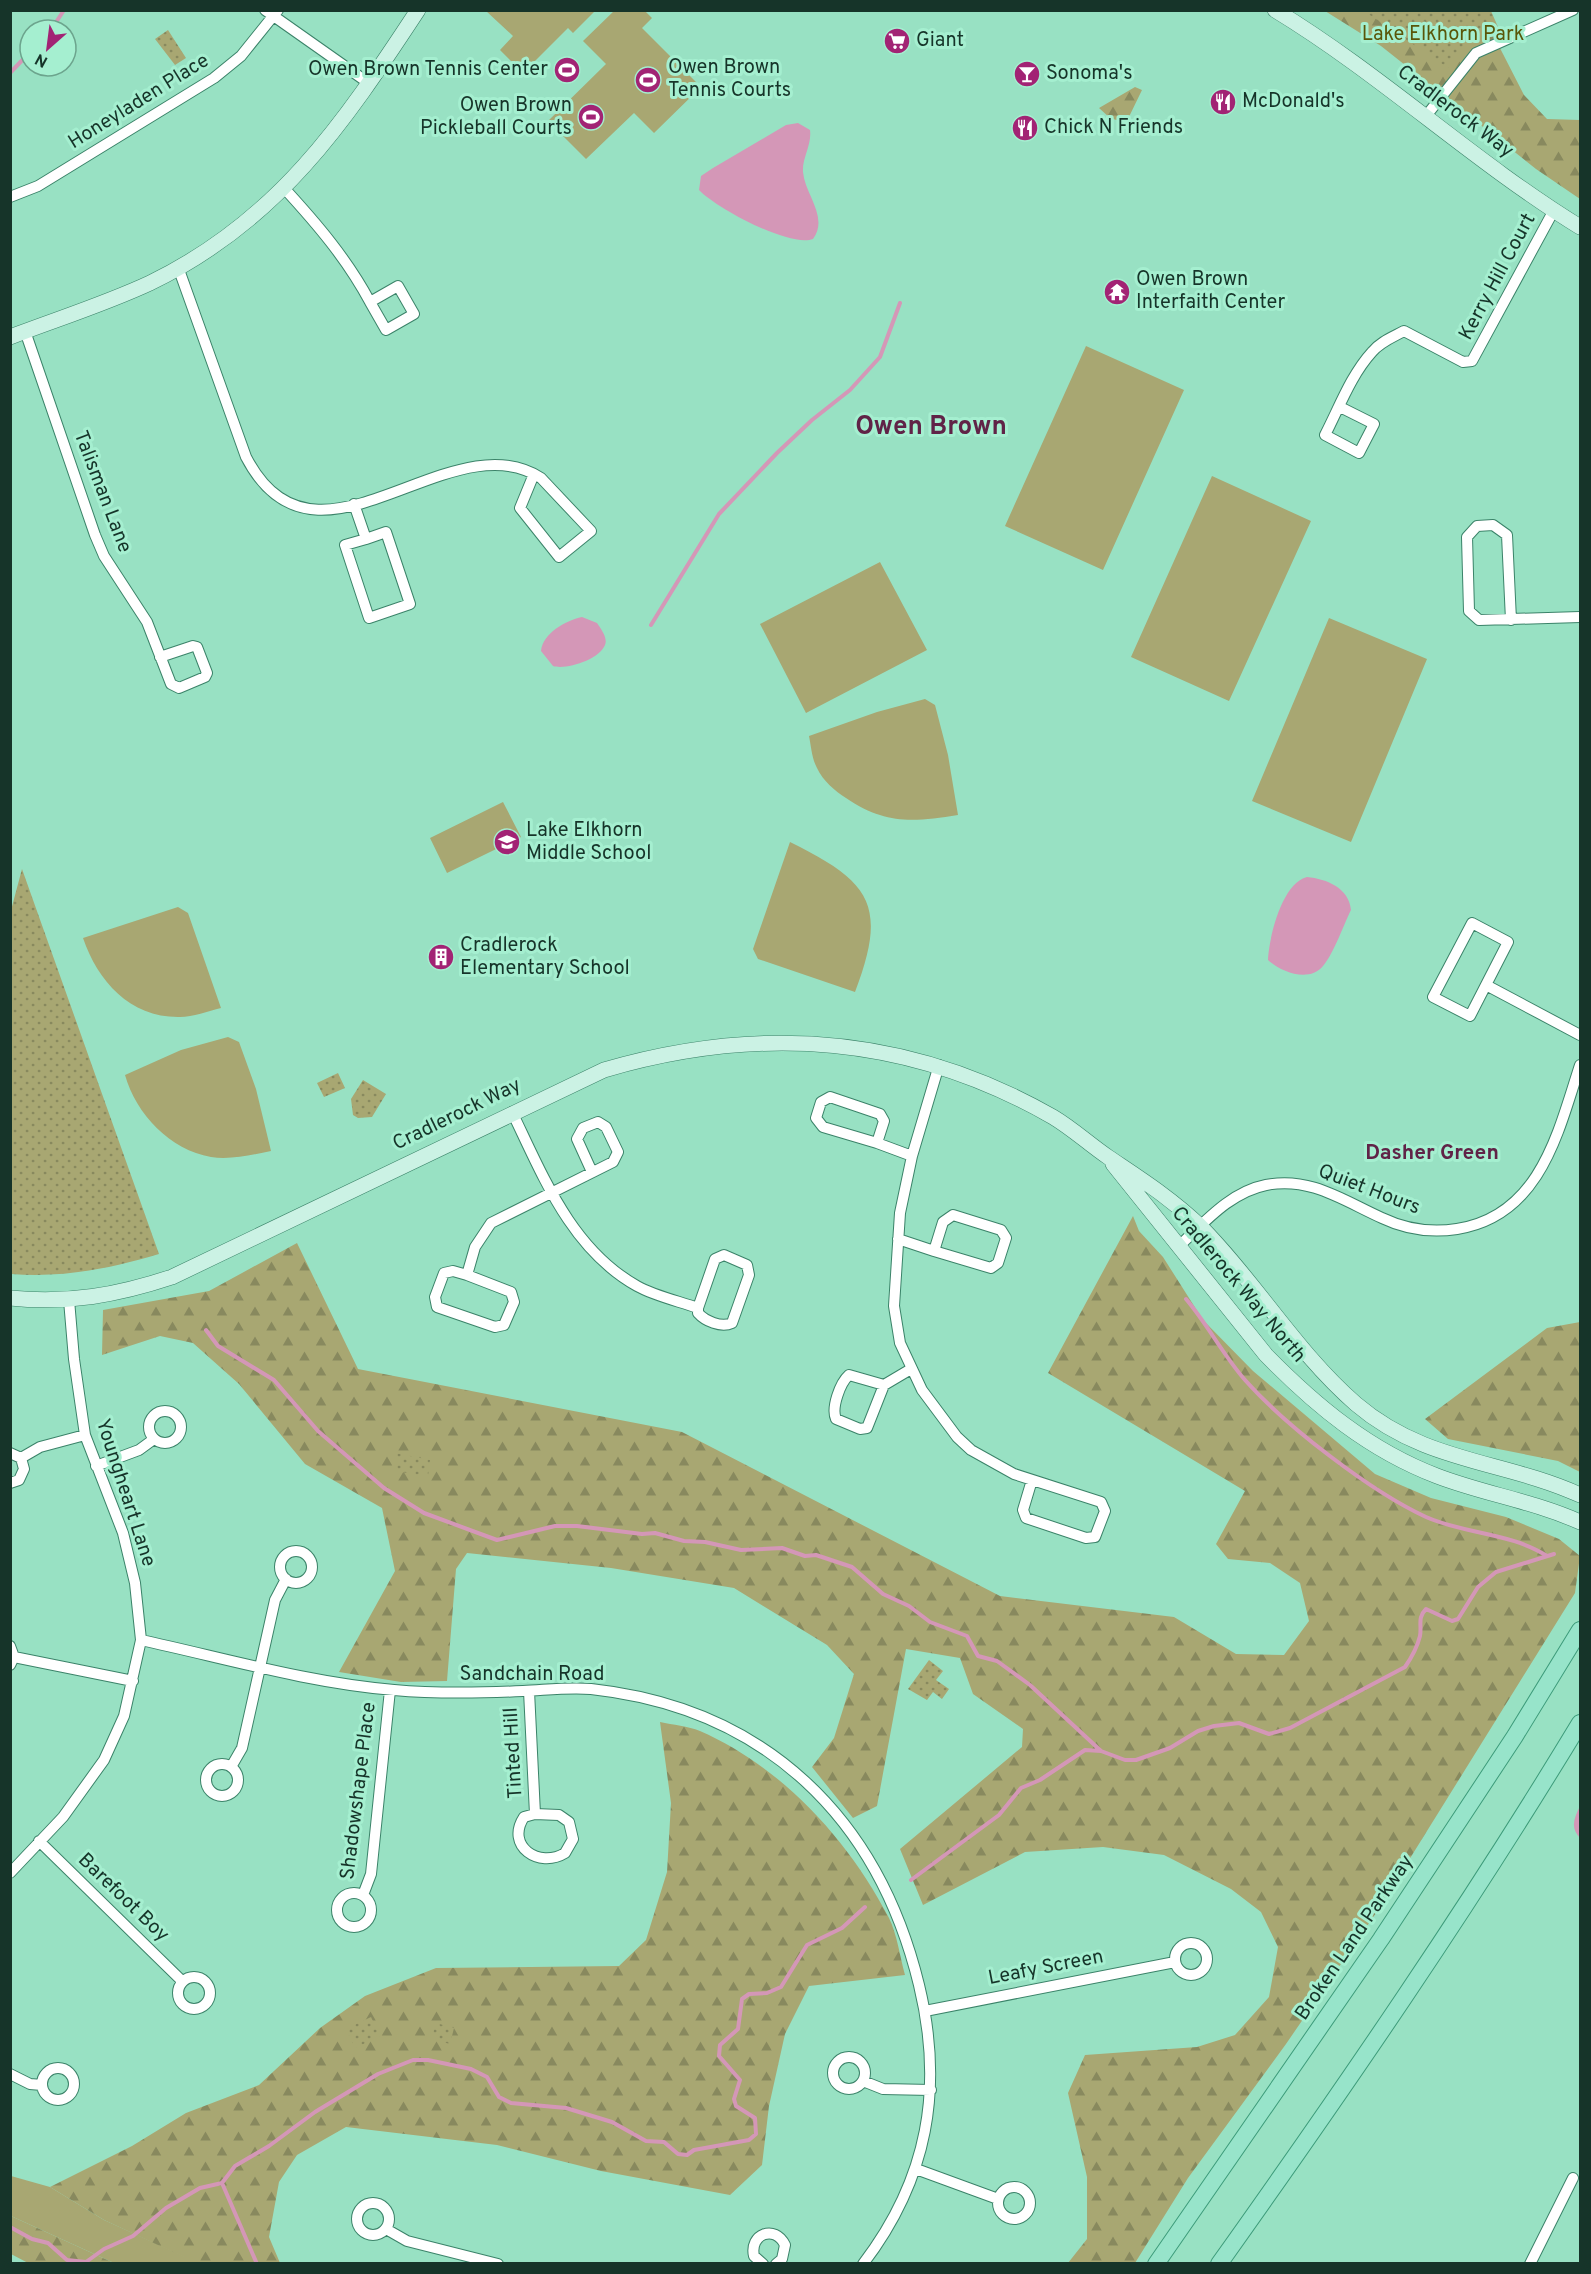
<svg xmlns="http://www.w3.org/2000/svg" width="1591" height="2274" font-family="Overpass,sans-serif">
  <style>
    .green { fill: #a8a772 }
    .forest { fill: url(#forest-firs) }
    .park { fill: url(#park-dots) }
    .water { fill: #d497b7 }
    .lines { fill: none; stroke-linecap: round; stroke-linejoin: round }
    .stream { stroke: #d497b7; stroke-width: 4 }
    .street-casing { stroke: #3b8369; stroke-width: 12 }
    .secondary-casing { stroke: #3b8369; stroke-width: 16 }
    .primary-casing { stroke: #3d9b7a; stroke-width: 18 }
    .street { stroke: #fff; stroke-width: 10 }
    .secondary { stroke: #cbf2e4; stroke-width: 15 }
    .primary { stroke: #97e4ca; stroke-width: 16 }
    .labels { text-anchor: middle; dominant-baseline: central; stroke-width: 6; stroke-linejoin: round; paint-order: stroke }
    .park-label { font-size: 20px; fill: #595609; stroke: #a5efd0 }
    .poi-label { font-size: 20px; fill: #163429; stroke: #a5efd0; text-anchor: start }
    .street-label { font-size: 20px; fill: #163429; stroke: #a5efd0 }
    .neighbourhood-label { font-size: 21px; font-weight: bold; fill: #602347; stroke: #a5efd0 }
    .district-label { font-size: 26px; font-weight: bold; fill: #602347; stroke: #a5efd0 }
  </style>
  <defs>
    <pattern id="forest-firs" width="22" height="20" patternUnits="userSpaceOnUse" patternTransform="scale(1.5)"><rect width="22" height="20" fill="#a8a772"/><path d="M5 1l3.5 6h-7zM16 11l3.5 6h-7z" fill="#88895e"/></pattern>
    <pattern id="park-dots" width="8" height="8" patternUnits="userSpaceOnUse" patternTransform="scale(1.5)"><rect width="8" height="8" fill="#a8a772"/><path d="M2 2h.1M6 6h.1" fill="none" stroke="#88895e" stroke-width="1.8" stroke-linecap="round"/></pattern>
  </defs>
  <rect width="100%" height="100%" fill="#98e1c3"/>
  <path class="green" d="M 615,10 L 645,11 L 652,18 L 642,28 L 701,87 L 654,133 L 634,113 L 586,159 L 548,121 L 606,64 L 583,41 Z
    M 486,11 L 595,11 L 573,33 L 568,28 L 523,73 L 500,50 L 513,36 Z
    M 1086,346 L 1184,390 L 1103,570 L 1005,526 Z
    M 1212,476 L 1311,521 L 1229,701 L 1131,657 Z
    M 880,562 L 927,650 L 806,713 L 760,624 Z
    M 1329,618 L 1427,659 L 1351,842 L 1252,801 Z
    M 925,699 L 935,705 L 948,755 L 958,815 C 913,822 886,825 846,798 C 835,791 823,781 817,768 C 812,759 811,746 809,736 L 877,712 Z
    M 503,802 L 521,837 L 447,873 L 430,838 Z
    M 790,842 C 871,882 888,905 855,992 L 758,959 L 753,949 Z
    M 178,907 L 188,913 L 221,1008 C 208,1011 193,1017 180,1017 C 131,1018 98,982 83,938 Z
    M 228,1037 L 239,1042 L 256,1089 L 271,1151 C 252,1155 230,1160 211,1157 C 170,1150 136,1114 125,1075 L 181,1050 Z
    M 11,2176 L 50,2187 L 104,2220 L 199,2263 L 114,2263 L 11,2216 Z"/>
  <path class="forest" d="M 1325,11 L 1481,11 L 1524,95 L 1547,119 L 1580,120 L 1580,199 L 1536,169 L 1381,46 Z
    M 1135,87 L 1142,90 L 1126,123 L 1110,118 L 1099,108 Z
    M 1133,1216 L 1139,1231 L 1163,1257 L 1203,1320 L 1253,1371 L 1375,1474 L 1431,1498 L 1506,1517 L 1559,1539 L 1580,1556 L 1575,1593 L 1376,1913 L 1286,2044 L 1188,2178 L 1135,2263 L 1068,2263 L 1087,2239 L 1087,2177 L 1068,2093 L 1085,2055 L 1197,2047 L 1235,2035 L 1269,1997 L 1278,1947 L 1261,1912 L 1231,1889 L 1164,1855 L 1103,1847 L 1025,1852 L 923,1905 L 900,1849 L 1022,1747 L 1023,1729 L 973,1694 L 960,1658 L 906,1649 L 877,1806 L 853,1818 L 812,1767 L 834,1738 L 854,1674 L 827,1645 L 734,1588 L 611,1568 L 467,1553 L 456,1569 L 447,1681 L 401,1682 L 339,1672 L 395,1571 L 382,1508 L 305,1464 L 239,1384 L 193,1343 L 160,1336 L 102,1355 L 103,1310 L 209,1291 L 297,1243 L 358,1369 L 682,1432 L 1000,1596 L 1174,1617 L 1236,1654 L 1284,1655 L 1309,1621 L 1300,1583 L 1270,1563 L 1228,1559 L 1216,1544 L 1245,1491 L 1048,1373 Z
    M 1580,1322 L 1580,1472 L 1558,1461 L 1448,1439 L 1425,1419 L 1547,1328 Z
    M 660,1722 C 673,1725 688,1726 700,1731 C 782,1767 848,1839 889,1918 C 897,1934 900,1957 905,1975 L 809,1986 L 785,2034 L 769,2106 L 762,2165 L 730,2195 L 601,2171 L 497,2145 L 346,2127 L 297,2155 L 279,2182 L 269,2237 L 280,2263 L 199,2264 L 104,2220 L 50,2187 L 132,2146 L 186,2113 L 259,2085 L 320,2028 L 365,1996 L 436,1968 L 619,1966 L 646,1940 L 667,1872 L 671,1803 Z
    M 10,2216 L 11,2216 L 114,2263 L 28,2263 L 11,2254 Z"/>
  <path class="park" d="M 1364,11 L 1491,11 L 1498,27 C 1477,35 1462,51 1448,68 Z
    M 168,30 L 186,58 L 175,65 L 155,39 Z
    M 22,869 L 159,1254 C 109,1269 62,1278 11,1274 L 10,914 Z
    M 338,1073 L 345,1088 L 324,1097 L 317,1083 Z
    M 363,1080 L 386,1094 L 372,1117 L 358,1118 L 353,1115 L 351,1099 Z
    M 396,1453 L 430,1460 L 428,1476 L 394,1471 Z
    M 929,1660 L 943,1671 L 936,1680 L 949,1689 L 942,1699 L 933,1692 L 927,1700 L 908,1689 Z
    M 371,2017 L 380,2036 L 355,2048 L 346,2029 Z
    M 436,2023 L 454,2028 L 450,2044 L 431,2039 Z"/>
  <path class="water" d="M 798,123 L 810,130 C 812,145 802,158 803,172 C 805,195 829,217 813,239 C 790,248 716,208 699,190 L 701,176 L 713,168 L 786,125 Z
    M 582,617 L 597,623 C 601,629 608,638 605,645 C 599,660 566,670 553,666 L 541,651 C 543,633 565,621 582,617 Z
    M 1307,877 C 1327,879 1349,888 1351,910 C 1343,926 1334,953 1323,966 C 1309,983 1281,972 1268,960 C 1269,937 1282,883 1307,877 Z
    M 1580,1806 L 1580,1838 C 1570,1828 1574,1818 1580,1806 Z"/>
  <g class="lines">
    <path class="stream" d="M 51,30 L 64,10
      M 10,73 L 30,52
      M 651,625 L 719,514 L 777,453 L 812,420 L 850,390 L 880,357 L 900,303
      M 1186,1299 C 1208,1325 1223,1355 1245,1380 C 1286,1426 1370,1491 1426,1517 C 1464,1534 1512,1533 1547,1556
      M 206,1330 L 218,1346 L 274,1380 L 318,1431 L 384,1488 L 424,1513 L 497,1540 L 555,1526 L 577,1526 L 642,1534 L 655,1533 L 684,1541 L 705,1542 L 741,1550 L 782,1548 L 805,1556 L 816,1555 L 852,1567 L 883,1594 L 909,1606 L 930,1622 L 967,1636 L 978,1656 L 997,1661 L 1030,1685 L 1101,1751
      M 911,1880 L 999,1815 L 1021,1788 L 1040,1780 L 1085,1750 L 1101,1751 L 1125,1760 L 1136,1760 L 1170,1748 L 1198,1731 L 1214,1726 L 1239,1723 L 1269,1734 L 1290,1728 L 1405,1667 C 1412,1657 1417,1648 1420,1636 C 1422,1625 1417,1618 1426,1609 L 1452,1621 L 1458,1619 L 1478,1587 L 1496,1572 L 1554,1554
      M 222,2183 L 257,2264
      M 10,2227 L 32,2239 L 48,2243 L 67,2260 L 86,2262 L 104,2249 L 133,2236 L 166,2208 L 200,2188 L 222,2183 L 235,2166 L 269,2146 L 315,2112 L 378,2074 L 413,2060 L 428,2060 L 471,2069 L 487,2077 L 499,2097 L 511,2103 L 566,2108 L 612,2122 L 646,2141 L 664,2142 L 678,2154 L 687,2155 L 694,2150 L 749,2140 L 756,2134 L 755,2118 L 736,2106 L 734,2099 L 740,2080 L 719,2056 L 720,2045 L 738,2029 L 742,1999 L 749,1994 L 767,1993 L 781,1987 L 807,1945 L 842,1928 L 865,1907"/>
    <defs>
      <path id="street" d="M 265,10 L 370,84
        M 1426,116 L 1476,53 L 1573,10
        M 284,188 C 317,224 347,259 370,302 L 398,286 L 414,314 L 386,330 L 370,302
        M 10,197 L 38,186 L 214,78 L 241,56 L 278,10
        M 178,267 L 246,457 C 316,592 449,418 541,478 L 591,531 L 559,557 L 520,508 L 534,474
        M 25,331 L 95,535 L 104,556 L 147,622 L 171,684 L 179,688 L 205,677 L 207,673 L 197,647 L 193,646 L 160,657
        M 1340,407 L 1374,424 L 1359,453 L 1325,435 C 1339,408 1351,375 1372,352 C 1380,342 1393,337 1404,331 L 1463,362 L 1472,361 L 1554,210
        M 354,504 L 366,539 L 345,545 L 369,618 L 410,604 L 386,532 L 366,539
        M 1511,620 L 1507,535 L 1493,525 L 1477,526 L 1467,537 L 1469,611 L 1479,620 L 1580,617
        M 1472,923 L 1508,942 L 1470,1016 L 1433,997 Z
        M 1486,985 L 1580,1035
        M 939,1065 L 912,1156 L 900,1213 L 894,1306 L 900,1343 L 922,1390 L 957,1437 L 971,1450 L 1014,1474 L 1101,1502 L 1105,1511 L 1095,1537 L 1086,1538 L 1026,1518 L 1023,1510 L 1032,1480
        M 512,1112 C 543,1176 571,1249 637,1286 C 655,1296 678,1301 698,1308 L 715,1259 L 724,1255 L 747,1265 L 749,1275 L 732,1323 C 721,1328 705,1321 698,1313 L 698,1308
        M 877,1143 L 823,1127 L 816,1118 L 821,1102 L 830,1097 L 880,1114 L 884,1121 L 877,1143 L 912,1156
        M 898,1239 L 934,1251 L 943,1222 L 953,1215 L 1001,1230 L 1006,1238 L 998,1263 L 991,1268 L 934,1251
        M 1178,1247 C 1204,1223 1230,1192 1266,1185 C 1310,1176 1344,1201 1382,1218 C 1405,1229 1431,1233 1457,1229 C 1540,1216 1558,1133 1580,1065
        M 467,1275 L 453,1271 L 444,1273 L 435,1297 L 437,1307 L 495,1327 L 504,1325 L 514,1302 L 511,1292 L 467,1275 L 475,1247 L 491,1223 L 613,1162 L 618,1152 L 606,1127 L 598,1122 L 583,1128 L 577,1139 L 592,1172
        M 884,1385 L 849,1375 C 840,1383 831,1408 836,1419 L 860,1429 L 867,1428 L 884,1385 L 911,1369
        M149 1427a16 16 0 1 1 32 0a16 16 0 1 1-32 0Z
        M 10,1453 L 21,1458 L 24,1469 L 19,1480 L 10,1483
        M 21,1458 L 40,1447 L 85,1435
        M 96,1466 L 139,1450 L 154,1439
        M280 1567a16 16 0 1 1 32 0a16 16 0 1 1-32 0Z
        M 141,1640 C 224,1658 309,1683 394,1690 C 438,1694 480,1693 523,1691 C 546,1690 569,1687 591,1689 C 765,1708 878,1817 919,1985 C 944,2088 928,2179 863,2264
        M 10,1646 L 14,1657 L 10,1665
        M 14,1657 L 133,1681
        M 529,1691 L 535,1814
        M206 1780a16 16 0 1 1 32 0a16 16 0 1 1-32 0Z
        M 231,1767 L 242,1748 L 275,1600 L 286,1579
        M 535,1814 L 559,1815 L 569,1822 L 573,1839 L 565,1853 C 539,1869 505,1846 524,1817 Z
        M 39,1841 L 182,1981
        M 10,1873 L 63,1817 L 104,1760 L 124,1716 L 141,1640 L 135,1583 L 123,1533 L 85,1435 L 74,1359 L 69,1300
        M337 1910a17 17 0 1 1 34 0a17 17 0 1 1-34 0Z
        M 363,1895 L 371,1874 L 390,1690
        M1175 1959a16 16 0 1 1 32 0a16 16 0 1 1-32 0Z
        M178 1993a16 16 0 1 1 32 0a16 16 0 1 1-32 0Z
        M 925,2011 L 1175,1962
        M833 2073a16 16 0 1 1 32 0a16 16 0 1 1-32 0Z
        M42 2084a16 16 0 1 1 32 0a16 16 0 1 1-32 0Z
        M 10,2074 L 30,2084 L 42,2085
        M 863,2081 L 883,2089 L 931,2090
        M 916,2169 L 998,2199
        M998 2203a16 16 0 1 1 32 0a16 16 0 1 1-32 0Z
        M357 2219a16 16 0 1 1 32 0a16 16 0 1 1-32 0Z
        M 386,2229 L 407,2241 L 498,2264
        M 763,2264 L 754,2256 C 749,2234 775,2224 785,2245 L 782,2259 L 776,2264
        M 1530,2264 L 1573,2178"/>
      <path id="secondary" d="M 1275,10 C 1382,75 1474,162 1580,227
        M 10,337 C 57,319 105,304 150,283 C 278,221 343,124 418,10
        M 1113,1164 L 1266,1355 C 1316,1406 1369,1450 1437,1476 C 1484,1494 1533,1501 1580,1522
        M 10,1298 C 68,1304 118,1295 172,1277 L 604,1070 C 761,1024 910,1035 1053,1117 C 1073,1129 1089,1144 1108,1157 C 1142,1180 1169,1197 1199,1225 C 1255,1281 1296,1352 1356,1404 C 1425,1463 1503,1460 1580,1495"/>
      <path id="primary" d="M 1156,2264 L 1381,1939 L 1515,1736 L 1580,1630
        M 1219,2264 C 1345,2087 1468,1908 1580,1723"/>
    </defs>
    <use href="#street" class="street-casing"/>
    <use href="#secondary" class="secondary-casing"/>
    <use href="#primary" class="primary-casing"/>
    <use href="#street" class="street"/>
    <use href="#secondary" class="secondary"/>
    <use href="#primary" class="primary"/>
  </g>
  <defs>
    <symbol id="supermarket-disc" viewBox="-11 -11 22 22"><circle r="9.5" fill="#a22374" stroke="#a5efd0"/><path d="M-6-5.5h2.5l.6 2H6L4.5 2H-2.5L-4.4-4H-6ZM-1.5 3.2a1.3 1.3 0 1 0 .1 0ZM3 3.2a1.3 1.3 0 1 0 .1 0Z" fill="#fff"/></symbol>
    <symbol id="stadium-disc" viewBox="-11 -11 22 22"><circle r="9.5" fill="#a22374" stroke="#a5efd0"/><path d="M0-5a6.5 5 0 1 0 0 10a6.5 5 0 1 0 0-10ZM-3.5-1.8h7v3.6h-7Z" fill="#fff"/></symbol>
    <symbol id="bar-disc" viewBox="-11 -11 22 22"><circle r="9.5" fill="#a22374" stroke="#a5efd0"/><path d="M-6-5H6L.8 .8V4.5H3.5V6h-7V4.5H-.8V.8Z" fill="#fff"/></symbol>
    <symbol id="restaurant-disc" viewBox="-11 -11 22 22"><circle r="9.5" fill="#a22374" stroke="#a5efd0"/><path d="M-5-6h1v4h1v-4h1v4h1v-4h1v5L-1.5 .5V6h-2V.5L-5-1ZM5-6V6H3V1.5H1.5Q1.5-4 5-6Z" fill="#fff"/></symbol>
    <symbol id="temple-disc" viewBox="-11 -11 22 22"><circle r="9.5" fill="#a22374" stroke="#a5efd0"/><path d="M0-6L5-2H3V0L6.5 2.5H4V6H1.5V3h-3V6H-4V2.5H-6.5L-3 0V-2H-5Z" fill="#fff"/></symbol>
    <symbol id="school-disc" viewBox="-11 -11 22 22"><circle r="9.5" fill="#a22374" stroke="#a5efd0"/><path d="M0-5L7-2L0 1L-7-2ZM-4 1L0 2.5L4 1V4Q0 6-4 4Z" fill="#fff"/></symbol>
    <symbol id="building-disc" viewBox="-11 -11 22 22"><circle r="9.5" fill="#a22374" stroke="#a5efd0"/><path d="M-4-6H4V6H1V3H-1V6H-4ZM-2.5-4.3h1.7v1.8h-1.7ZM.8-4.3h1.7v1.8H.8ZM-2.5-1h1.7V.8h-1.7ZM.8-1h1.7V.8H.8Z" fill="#fff"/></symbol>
  </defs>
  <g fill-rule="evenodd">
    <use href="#supermarket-disc" x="882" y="26" width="30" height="30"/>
    <use href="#stadium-disc" x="552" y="55" width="30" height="30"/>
    <use href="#bar-disc" x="1012" y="59" width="30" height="30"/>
    <use href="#stadium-disc" x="633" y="65" width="30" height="30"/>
    <use href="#restaurant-disc" x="1208" y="87" width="30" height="30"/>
    <use href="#stadium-disc" x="576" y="102" width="30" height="30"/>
    <use href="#restaurant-disc" x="1010" y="113" width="30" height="30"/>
    <use href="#temple-disc" x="1102" y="277" width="30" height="30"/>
    <use href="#school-disc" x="492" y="827" width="30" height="30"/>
    <use href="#building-disc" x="426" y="942" width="30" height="30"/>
  </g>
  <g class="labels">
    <g class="park-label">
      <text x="1443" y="35">Lake Elkhorn Park</text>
    </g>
    <g class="poi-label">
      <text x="916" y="41">Giant</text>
      <text x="668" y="68">Owen Brown<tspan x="668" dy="23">Tennis Courts</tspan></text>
      <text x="548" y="70" text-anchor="end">Owen Brown Tennis Center</text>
      <text x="1046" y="74">Sonoma's</text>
      <text x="1242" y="102">McDonald's</text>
      <text x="572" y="106" text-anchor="end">Owen Brown<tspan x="572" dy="23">Pickleball Courts</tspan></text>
      <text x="1044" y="128">Chick N Friends</text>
      <text x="1136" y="280">Owen Brown<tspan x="1136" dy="23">Interfaith Center</tspan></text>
      <text x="526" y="831">Lake Elkhorn<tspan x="526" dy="23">Middle School</tspan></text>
      <text x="460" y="946">Cradlerock<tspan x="460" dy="23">Elementary School</tspan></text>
    </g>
    <g class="street-label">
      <text transform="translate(139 102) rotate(-32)">Honeyladen Place</text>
      <text transform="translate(1455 112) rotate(37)">Cradlerock Way</text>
      <text transform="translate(1498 277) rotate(-62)">Kerry Hill Court</text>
      <text transform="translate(102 492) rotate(69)">Talisman Lane</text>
      <text transform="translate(457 1115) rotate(-26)">Cradlerock Way</text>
      <text transform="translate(1369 1190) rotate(21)">Quiet Hours</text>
      <text transform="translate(1238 1285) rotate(50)">Cradlerock Way North</text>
      <text transform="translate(125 1493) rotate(72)">Youngheart Lane</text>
      <text x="532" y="1675">Sandchain Road</text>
      <text transform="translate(514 1753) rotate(-93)">Tinted Hill</text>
      <text transform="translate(359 1791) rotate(-83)">Shadowshape Place</text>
      <text transform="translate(123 1898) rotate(44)">Barefoot Boy</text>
      <text transform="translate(1355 1938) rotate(-56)">Broken Land Parkway</text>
      <text transform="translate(1046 1968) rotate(-11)">Leafy Screen</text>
    </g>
    <g class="neighbourhood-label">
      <text x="1432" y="1153">Dasher Green</text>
    </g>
    <g class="district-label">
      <text x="931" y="427">Owen Brown</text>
    </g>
  </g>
  <rect width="1591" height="2274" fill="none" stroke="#163429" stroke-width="24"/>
  <g transform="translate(48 48) rotate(208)"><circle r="28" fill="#a5efd0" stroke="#6ca48d" stroke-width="1.5"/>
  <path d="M0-4.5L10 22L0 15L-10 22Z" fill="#a22374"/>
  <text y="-9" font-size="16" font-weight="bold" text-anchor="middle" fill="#163429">N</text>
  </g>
</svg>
